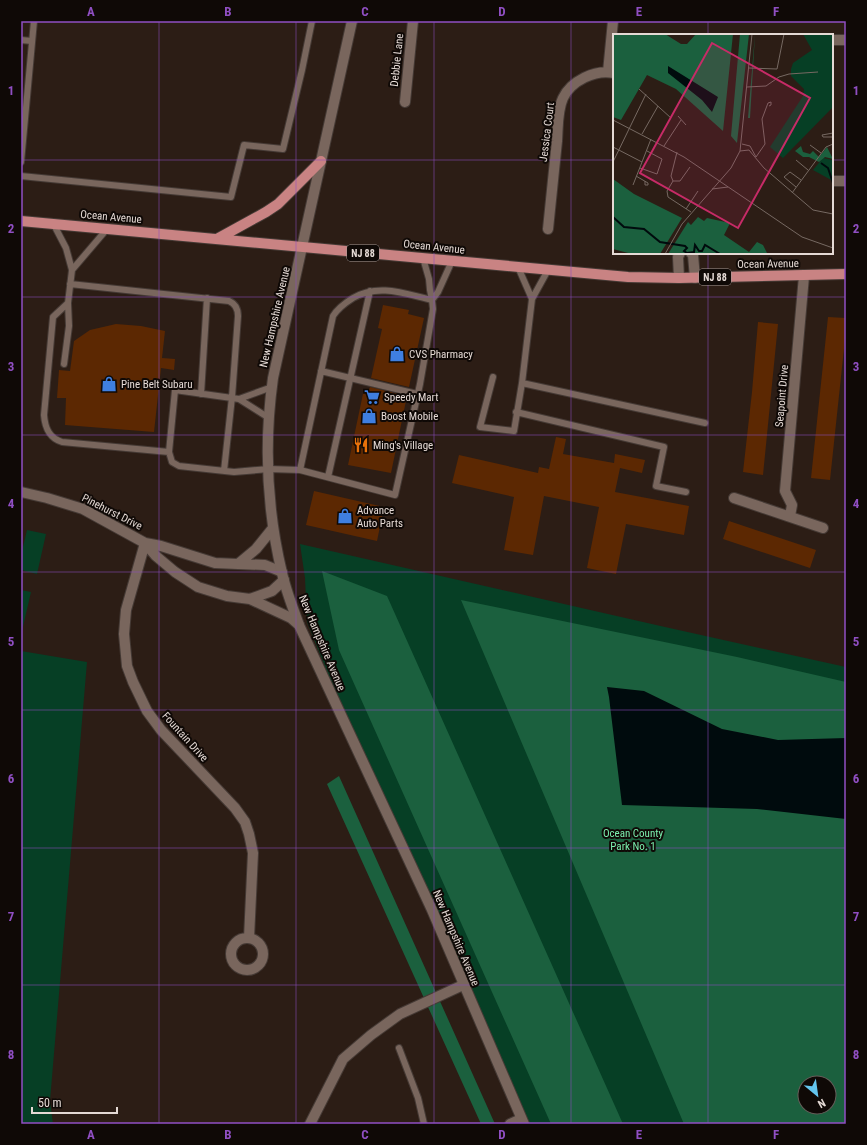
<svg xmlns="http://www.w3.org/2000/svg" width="867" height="1145" font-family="'Roboto Condensed',sans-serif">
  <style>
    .green { fill: #063f25; fill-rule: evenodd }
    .forest { fill: #1b603e; fill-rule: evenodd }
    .water { fill: #000b0d }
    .building { fill: #5c2802 }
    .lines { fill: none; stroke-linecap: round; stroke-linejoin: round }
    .service-casing { stroke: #453a35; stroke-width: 8 }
    .minor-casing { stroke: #453a35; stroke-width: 12 }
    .secondary-casing { stroke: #453a35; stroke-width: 12 }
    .primary-casing { stroke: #453a35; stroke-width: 12 }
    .service { stroke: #79665d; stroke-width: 6 }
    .minor { stroke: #79665d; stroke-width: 10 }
    .secondary { stroke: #79665d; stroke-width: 10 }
    .primary { stroke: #c98383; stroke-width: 10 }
    .grid { fill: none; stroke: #904fc3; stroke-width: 1; stroke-opacity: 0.55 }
    .labels { text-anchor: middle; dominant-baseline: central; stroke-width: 4; stroke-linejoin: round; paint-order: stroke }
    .shield { fill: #0f0906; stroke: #a59b97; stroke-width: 1 }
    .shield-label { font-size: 10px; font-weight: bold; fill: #e5dad5 }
    .street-label { font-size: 11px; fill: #e5dad5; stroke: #0f0906 }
    .poi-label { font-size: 11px; fill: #e5dad5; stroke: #0f0906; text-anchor: start }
    .park-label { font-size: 11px; fill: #7cf1b0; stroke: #0f0906 }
    .inset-river { fill: none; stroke: #000b0d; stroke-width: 2 }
    .inset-road { fill: none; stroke: #766962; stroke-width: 1 }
    .view { fill: #c62b67; fill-opacity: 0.15; stroke: #c62b67; stroke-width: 2 }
    .inset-edge { fill: none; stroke: #e5dad5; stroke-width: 2 }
    .neatline { fill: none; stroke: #904fc3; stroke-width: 1.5 }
    .grid-label { font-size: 13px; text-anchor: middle; font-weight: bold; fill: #904fc3 }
  </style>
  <rect width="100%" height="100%" fill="#2c1d15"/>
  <path class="green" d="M 27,530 L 46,534 L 37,574 L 21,570 L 21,555 Z
    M 300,544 L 665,627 L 846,667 L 846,1124 L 524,1124 L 370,777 L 307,622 L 305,578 ZM 805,1083 L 829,1083 L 829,1107 L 805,1107 Z
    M 21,590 L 31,592 L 22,631 L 21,631 Z
    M 21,651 L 87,662 L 50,1101 L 53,1124 L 21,1124 Z"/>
  <path class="forest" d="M 322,571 L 387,596 L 623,1124 L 551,1124 L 339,650 Z
    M 461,600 L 737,657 L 846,682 L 846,1124 L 684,1124 ZM 805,1083 L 829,1083 L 829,1107 L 805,1107 Z
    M 339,776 L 495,1124 L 481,1124 L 327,784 Z"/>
  <path class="water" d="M 607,687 L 644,691 L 722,729 L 778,740 L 846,738 L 846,819 L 757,809 L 622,805 L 609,697 Z"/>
  <path class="building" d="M 383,305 L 409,310 L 408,314 L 424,318 L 409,387 L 371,378 L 382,329 L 378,328 Z
    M 828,317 L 846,318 L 846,330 L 830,480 L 811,478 Z
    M 758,322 L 778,324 L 763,475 L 743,472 L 752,392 Z
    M 116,324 L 141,326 L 165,331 L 162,358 L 175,359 L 174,370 L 161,368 L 154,432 L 65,425 L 66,398 L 57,398 L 59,370 L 70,371 L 74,341 L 90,330 Z
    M 370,387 L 407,396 L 391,473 L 348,465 L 364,389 L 369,390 Z
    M 556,437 L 566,439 L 563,454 L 614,463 L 615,454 L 645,460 L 642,473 L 620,468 L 615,492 L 689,506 L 684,535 L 626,524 L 616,574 L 587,568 L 599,507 L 544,496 L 533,555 L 504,550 L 514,497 L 452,483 L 459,455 L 538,473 L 539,467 L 549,469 Z
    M 314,491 L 384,507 L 377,541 L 306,525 Z
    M 729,521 L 816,550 L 810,568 L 723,539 Z"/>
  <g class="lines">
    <defs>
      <path id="service" d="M 21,40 L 32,41
        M 21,162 L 34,21
        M 21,176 L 231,197 L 244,145 L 283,149 L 302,70 L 312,21
        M 54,225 L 66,248 L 72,270 L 68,303 L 53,317 L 44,415 C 45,428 49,438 62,442 L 169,452 L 175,390 L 239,399 L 269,418
        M 518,267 L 532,299
        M 72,270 L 107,229
        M 70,284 L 229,301 C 236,304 238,309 238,316 L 232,397 L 224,471
        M 64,364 L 69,326 L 68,303
        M 321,371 L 417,394
        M 493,377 L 480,427 L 514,431 L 522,383 L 532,299 L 548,270
        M 522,383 L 705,423
        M 201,394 L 207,298
        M 239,399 L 272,387
        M 516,412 L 664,447 L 656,486 L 686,492
        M 169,452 L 172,462 L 179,466 L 234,472 L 269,469 L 300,470 L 333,316 C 338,308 345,303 353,298 C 379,283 405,294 432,300 L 430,290 L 429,279 L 423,258
        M 300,470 L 395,495 L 420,384 L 433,309 L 432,300 L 438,292 L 452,261
        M 328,477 L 370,291
        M 399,1048 L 418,1098 L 424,1124"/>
      <path id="minor" d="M 832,40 L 846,40
        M 608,72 L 613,21
        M 405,102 L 413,21
        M 832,181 L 846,181
        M 548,229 C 551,200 554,170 557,141 C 558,128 557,111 563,98 C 571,81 595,69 614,73
        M 691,253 L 693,255 L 695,278
        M 679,278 L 678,257 L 680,253
        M 21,492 L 47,498 L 83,509 L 145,543 L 161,546 L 215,563 L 238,564 L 256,549 L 273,528
        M 734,498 L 823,528
        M 790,516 L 792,505 L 785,491 L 804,276
        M 145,543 L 126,610 L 124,634 L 127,666 L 133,682 L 147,711 L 161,730 L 235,808 L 245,822 L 249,834 L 253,853 L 249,938
        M 145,543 L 156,556 L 175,572 L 198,587 L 227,596 L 250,599 L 272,591 L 284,580
        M 238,564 L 265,565 L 282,572
        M 250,599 L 291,618 L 299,625
        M231 954a16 16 0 1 1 32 0a16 16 0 1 1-32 0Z
        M 310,1124 L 343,1059 L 371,1035 L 400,1014 L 463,985
        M 510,1124 L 521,1119"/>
      <path id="secondary" d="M 352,21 L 273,378 C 264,442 267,510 282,573 C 286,591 293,608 299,625 L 432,910 L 524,1124"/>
      <path id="primary" d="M 21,221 L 628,277 L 679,278 L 846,274
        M 217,239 L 266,212 L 278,204 L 321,161"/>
    </defs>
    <use href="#service" class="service-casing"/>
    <use href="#minor" class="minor-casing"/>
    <use href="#secondary" class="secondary-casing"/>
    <use href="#primary" class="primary-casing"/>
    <use href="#service" class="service"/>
    <use href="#minor" class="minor"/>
    <use href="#secondary" class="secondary"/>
    <use href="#primary" class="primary"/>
  </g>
  <path class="grid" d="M 159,21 L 159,1124M 296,21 L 296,1124M 434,21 L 434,1124M 571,21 L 571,1124M 708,21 L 708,35M 21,160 L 614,160M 832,160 L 846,160M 708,253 L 708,1124M 21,297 L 846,297M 21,435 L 846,435M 21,572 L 846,572M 21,710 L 846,710M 21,848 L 846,848M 21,985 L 846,985"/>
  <defs>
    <symbol id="shop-bare" viewBox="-9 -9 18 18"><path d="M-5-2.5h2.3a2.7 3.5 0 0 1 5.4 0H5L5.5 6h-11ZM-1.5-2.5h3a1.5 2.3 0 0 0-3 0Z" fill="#3f7fe0" stroke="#0f0906" stroke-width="2.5" paint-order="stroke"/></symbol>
    <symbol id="supermarket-bare" viewBox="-9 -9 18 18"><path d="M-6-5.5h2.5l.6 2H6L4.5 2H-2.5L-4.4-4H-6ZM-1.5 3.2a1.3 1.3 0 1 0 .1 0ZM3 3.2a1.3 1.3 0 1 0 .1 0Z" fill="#3f7fe0" stroke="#0f0906" stroke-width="2.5" paint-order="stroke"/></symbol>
    <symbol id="restaurant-bare" viewBox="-9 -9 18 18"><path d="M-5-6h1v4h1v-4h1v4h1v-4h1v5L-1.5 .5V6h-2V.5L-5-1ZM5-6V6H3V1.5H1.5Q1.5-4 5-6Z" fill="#e8710a" stroke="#0f0906" stroke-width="2.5" paint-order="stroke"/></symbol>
  </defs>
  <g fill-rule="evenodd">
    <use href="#shop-bare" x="386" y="343" width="22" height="22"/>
    <use href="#shop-bare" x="98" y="373" width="22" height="22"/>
    <use href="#supermarket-bare" x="361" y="386" width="22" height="22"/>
    <use href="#shop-bare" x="358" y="405" width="22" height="22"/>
    <use href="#restaurant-bare" x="350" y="434" width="22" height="22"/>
    <use href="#shop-bare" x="334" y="505" width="22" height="22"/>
  </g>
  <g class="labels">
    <g class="shield">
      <rect x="347" y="245" width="32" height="16" rx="3"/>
      <rect x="699" y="269" width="32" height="16" rx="3"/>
    </g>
    <g class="shield-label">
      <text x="363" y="253">NJ 88</text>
      <text x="715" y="277">NJ 88</text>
    </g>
    <g class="street-label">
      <text transform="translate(397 60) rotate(-84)">Debbie Lane</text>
      <text transform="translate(547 132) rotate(-83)">Jessica Court</text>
      <text transform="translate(111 217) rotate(5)">Ocean Avenue</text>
      <text transform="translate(434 247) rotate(6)">Ocean Avenue</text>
      <text transform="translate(768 264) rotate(-1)">Ocean Avenue</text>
      <text transform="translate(275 317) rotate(-77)">New Hampshire Avenue</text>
      <text transform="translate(782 396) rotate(-85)">Seapoint Drive</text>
      <text transform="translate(112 512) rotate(27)">Pinehurst Drive</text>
      <text transform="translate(322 643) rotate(67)">New Hampshire Avenue</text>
      <text transform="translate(185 737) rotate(48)">Fountain Drive</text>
      <text transform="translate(456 938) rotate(67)">New Hampshire Avenue</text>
    </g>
    <g class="poi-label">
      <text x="409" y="354">CVS Pharmacy</text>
      <text x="121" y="384">Pine Belt Subaru</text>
      <text x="384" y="397">Speedy Mart</text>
      <text x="381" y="416">Boost Mobile</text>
      <text x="373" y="445">Ming's Village</text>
      <text x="357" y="510">Advance<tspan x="357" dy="13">Auto Parts</tspan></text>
    </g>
    <g class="park-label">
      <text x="633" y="833">Ocean County<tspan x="633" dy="13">Park No. 1</tspan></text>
    </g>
  </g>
  <g transform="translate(613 34)">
    <rect width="220" height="220" fill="#2c1d15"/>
    <path d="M 190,0 L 220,0 L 220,73 L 170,124 L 157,113 L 190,62 L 191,55 L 178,42 L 178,35 L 180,29 L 199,16 ZM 210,124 L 220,126 L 220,147 L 200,136 Z" fill="#063f25"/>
    <path d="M 0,0 L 52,0 L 68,10 L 74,10 L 83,0 L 120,0 L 110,97 L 63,55 L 34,41 L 8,86 L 0,83 ZM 127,0 L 136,0 L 124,109 L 118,102 ZM 142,0 L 137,84 L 135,84 ZM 188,112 L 190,118 L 197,120 L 200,117 L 206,123 L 214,113 L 220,125 L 212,123 L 206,128 L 196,123 L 190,123 L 182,117 ZM 0,145 L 21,160 L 69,184 L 47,220 L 19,220 L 0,215 ZM 85,183 L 91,187 L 94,184 L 117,189 L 111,201 L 136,218 L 144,208 L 150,211 L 154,219 L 55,220 L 75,188 L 78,191 Z" fill="#1b603e"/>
    <path d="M 55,32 L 105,63 L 99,78 L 89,66 L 55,39 Z" fill="#000b0d"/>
    <path class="inset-river" d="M 208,129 L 215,134 L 220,149M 0,183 L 11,193 L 31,195 L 47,208 L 72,212 L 74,214 L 71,217 L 74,219 L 81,218 L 82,211 L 86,217 L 89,217 L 92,211 L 107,220"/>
    <path class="inset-road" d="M 136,34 L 164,35 L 171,0M 134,53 L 153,52 L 166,43 L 176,40 L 205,38M 26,55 L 58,84M 65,82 L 73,91M 0,86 L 71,123 L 189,203 L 220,214M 220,99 L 209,101 L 210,103 L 220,103M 29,100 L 45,72M 129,110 L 137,112 L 143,123M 197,111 L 208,119M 51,112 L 68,86M 0,113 L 29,128M 127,117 L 136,116 L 151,134 L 200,176 L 220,180M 64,118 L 58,142 L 60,147 L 67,147 L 77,133M 143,123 L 152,110 L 149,85 L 155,69 L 158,68 L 158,71 L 156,72M 183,126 L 195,136M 0,128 L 33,60M 27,134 L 44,140 L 49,125 L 34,117M 23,142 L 35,149 L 35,151 L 32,151 L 32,147M 60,147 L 54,157 L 55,163 L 78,178M 20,151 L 38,105M 183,153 L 171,143 L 177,138 L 188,146M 99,155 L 115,153M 179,159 L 213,113 L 220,110M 73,175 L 85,157M 52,220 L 69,190 L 118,134 L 127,117 L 139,0"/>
    <path class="view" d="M 99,9 L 197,64 L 125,194 L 27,139 Z"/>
    <rect width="220" height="220" class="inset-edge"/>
  </g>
  <rect width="867" height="1145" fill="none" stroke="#0f0906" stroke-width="44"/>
  <g transform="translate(817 1095) rotate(151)"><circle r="19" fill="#0f0906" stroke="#655d59"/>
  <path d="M0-3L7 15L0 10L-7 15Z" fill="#64c5ee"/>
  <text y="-6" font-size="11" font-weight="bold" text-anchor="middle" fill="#e5dad5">N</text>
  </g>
  <path d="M32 1107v6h85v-6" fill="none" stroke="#e5dad5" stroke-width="2"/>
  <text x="38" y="1107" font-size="12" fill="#e5dad5" stroke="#0f0906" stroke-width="3" paint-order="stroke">50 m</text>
  <rect x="22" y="22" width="823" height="1101" class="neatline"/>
  <g class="grid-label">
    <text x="91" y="16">A</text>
    <text x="228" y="16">B</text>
    <text x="365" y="16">C</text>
    <text x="502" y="16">D</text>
    <text x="639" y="16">E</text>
    <text x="776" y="16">F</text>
    <text x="11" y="95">1</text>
    <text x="856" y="95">1</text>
    <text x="11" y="233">2</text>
    <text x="856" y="233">2</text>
    <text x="11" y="371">3</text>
    <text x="856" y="371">3</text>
    <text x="11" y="508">4</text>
    <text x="856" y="508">4</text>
    <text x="11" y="646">5</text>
    <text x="856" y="646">5</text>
    <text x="11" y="783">6</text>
    <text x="856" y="783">6</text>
    <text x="11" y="921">7</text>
    <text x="856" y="921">7</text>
    <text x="11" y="1059">8</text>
    <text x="856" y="1059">8</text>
    <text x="91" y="1139">A</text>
    <text x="228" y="1139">B</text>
    <text x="365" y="1139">C</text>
    <text x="502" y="1139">D</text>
    <text x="639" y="1139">E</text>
    <text x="776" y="1139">F</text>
  </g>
</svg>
